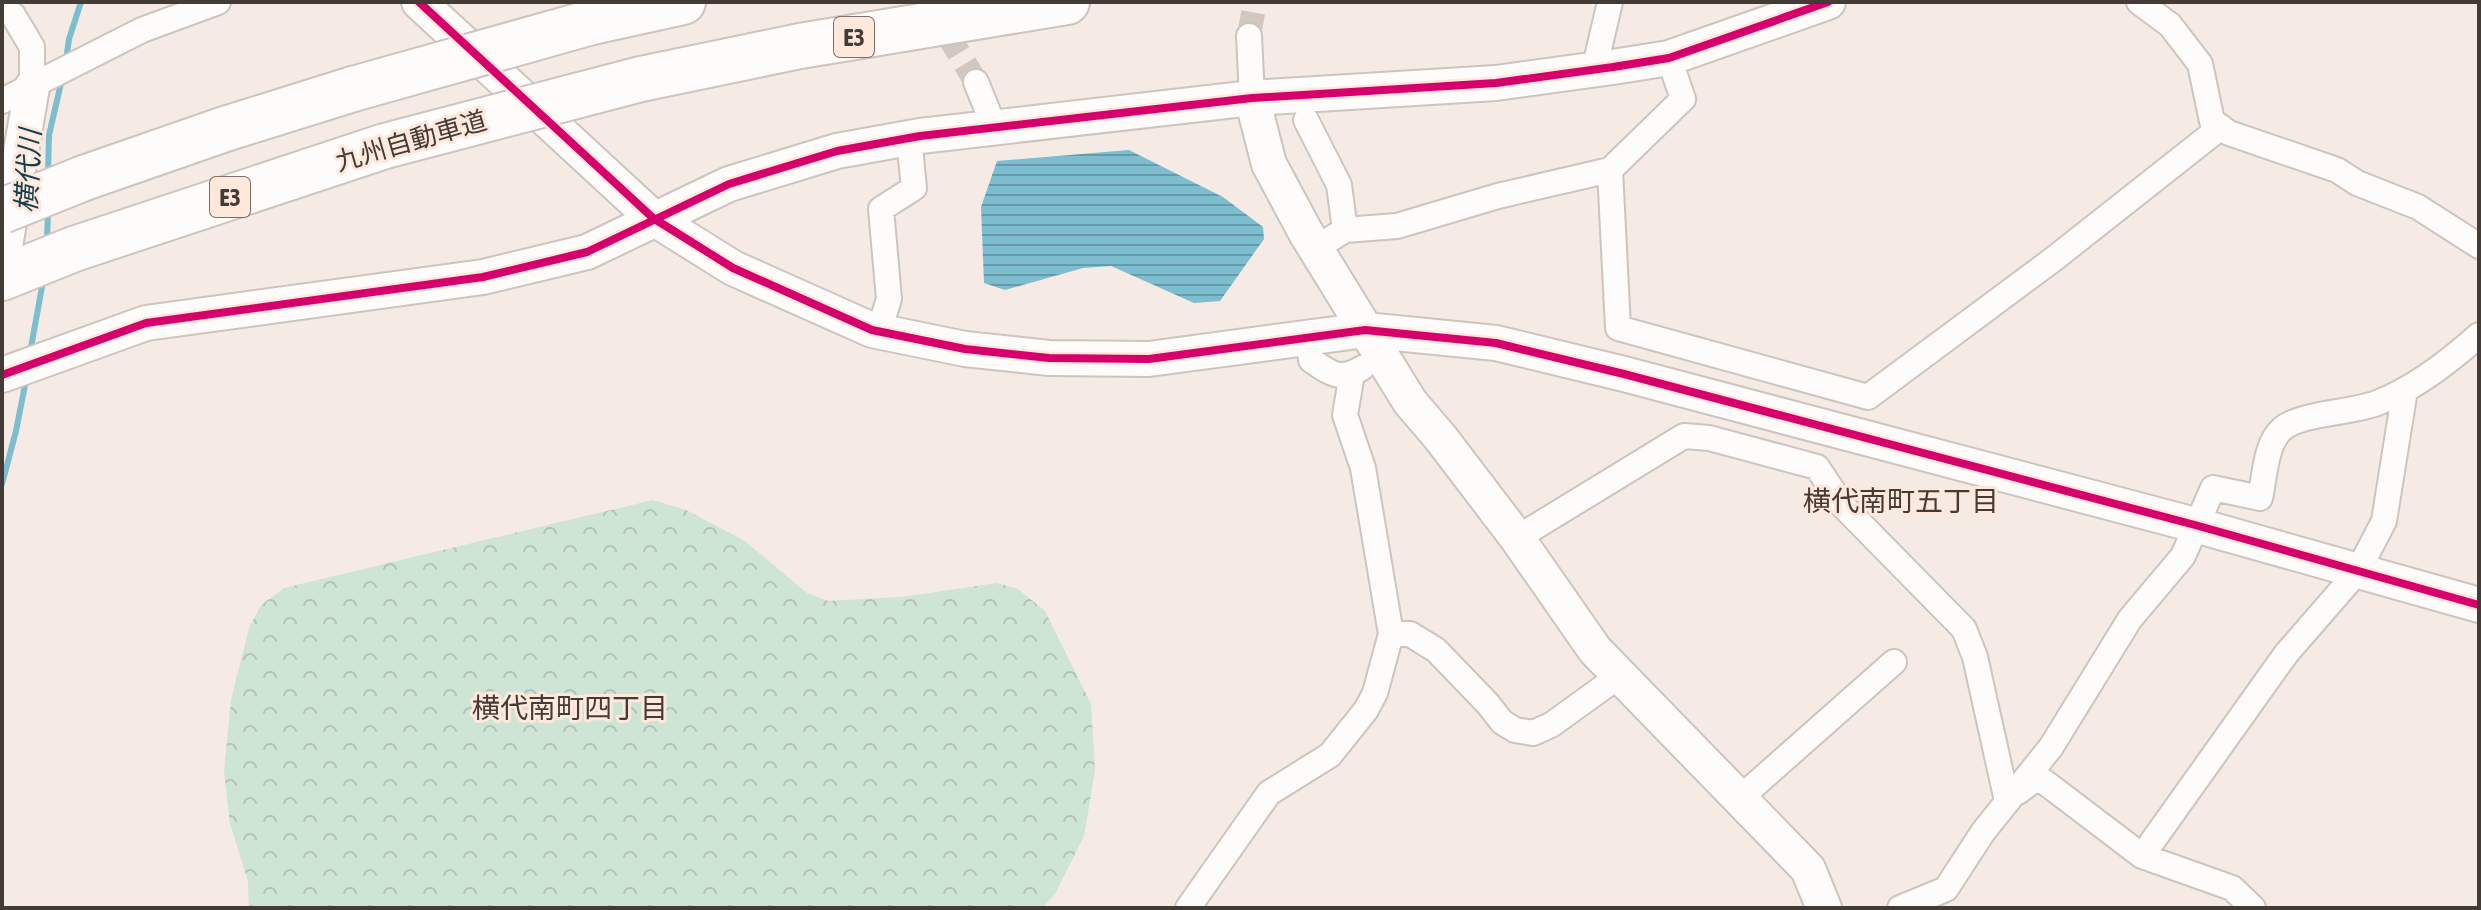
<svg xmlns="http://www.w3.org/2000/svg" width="2481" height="910" font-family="'Asap Condensed','Noto Sans JP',sans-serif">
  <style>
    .forest { fill: url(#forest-crowns) }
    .water { fill: url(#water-rules) }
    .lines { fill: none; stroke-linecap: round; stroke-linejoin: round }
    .stream { stroke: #7cbdd0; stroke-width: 6 }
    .street-tunnel { stroke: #d2c7c1; stroke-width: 24; stroke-dasharray: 24 12; stroke-linecap: butt }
    .street-casing { stroke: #cdc4bf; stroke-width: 28 }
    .secondary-casing { stroke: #cdc4bf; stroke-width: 38 }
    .highway-casing { stroke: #cdc4bf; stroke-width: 48 }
    .street { stroke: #fefcfb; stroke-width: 24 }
    .secondary { stroke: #fefcfb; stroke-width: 34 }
    .highway { stroke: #fefcfb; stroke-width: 44 }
    .highway-bridge-casing { stroke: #cdc4bf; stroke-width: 48; stroke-linecap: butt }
    .highway-bridge { stroke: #fefcfb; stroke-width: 44 }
    .cycleway-casing { stroke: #fee8dc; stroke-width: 13 }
    .cycleway { stroke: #d6006c; stroke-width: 8 }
    .labels { text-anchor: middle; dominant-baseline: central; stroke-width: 6; stroke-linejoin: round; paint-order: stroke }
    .shield { fill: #fee8dc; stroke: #7b6f68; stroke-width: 2 }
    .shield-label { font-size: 24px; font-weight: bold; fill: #433b36 }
    .street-label { font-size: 26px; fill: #433b36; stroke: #fee8dc }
    .water-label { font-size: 28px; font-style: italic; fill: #133f4c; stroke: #fee8dc }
    .neighbourhood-label { font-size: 28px; fill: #433b36; stroke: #fee8dc }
  </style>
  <defs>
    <pattern id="forest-crowns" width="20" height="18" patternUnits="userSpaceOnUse" patternTransform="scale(2)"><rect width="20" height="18" fill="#cee4d5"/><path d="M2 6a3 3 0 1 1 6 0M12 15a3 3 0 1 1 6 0" fill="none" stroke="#b2c4b7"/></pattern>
    <pattern id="water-rules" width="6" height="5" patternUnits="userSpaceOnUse" patternTransform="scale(2)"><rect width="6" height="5" fill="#7cbdd0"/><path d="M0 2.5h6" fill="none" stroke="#679baa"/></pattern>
  </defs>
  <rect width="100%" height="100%" fill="#f6eae4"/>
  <path class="forest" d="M 653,500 L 686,510 L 745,541 L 807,593 L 828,601 L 902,597 L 997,583 L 1018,589 L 1045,611 L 1091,704 L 1095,771 L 1084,836 L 1055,894 L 1042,908 L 249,908 L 248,881 L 230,824 L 224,771 L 231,700 L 249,628 L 261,605 L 284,588 Z"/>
  <path class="water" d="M 1129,150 L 1223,197 L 1263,227 L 1264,239 L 1220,301 L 1194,303 L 1111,266 L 1083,268 L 1005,290 L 984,283 L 981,207 L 997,161 Z"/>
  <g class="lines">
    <path class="stream" d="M 66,60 L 69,39 L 81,2
      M 48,174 L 49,135 L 62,79
      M 47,242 L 48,209
      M 30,353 L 43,281
      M 2,484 L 16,431 L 26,380"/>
    <path class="street-tunnel" d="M 928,2 L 976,82
      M 1249,36 L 1255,2"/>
    <defs>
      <path id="street" d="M 2139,2 L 2170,25 L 2200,64 L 2212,121 L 2229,133 L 2337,170 L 2357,183 L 2418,207 L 2479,246
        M 2,8 L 13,15 L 32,47 L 32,87
        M 1249,36 L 1252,98
        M 1669,58 L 1683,99 L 1610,170 L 1618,328 L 1868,397 L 2055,258 L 2221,127
        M 1594,70 L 1610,2
        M 976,82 L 995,129
        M 2,101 L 142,30 L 218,2
        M 1306,120 L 1339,185 L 1345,230
        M 1316,248 L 1345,230 L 1397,226 L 1498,196 L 1610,170
        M 879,331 L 889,299 L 881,209 L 914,188 L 909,138
        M 1308,337 L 1311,360 C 1330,373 1340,382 1362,368
        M 1517,538 L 1684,436 L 1709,438 L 1817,467 L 1843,506 L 1964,629 L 1975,657 L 2007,801
        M 1391,634 L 1410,634 L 1436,650 L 1488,704 L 1502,722 L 1515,730 L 1533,733 L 1551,725 L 1619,676
        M 2018,792 L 2038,777 L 2142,856 L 2232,888 L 2253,908
        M 1739,799 L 1894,662
        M 2142,856 L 2286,654 L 2358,571 L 2384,521 L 2405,390
        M 1188,908 L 1269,793 L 1330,755 L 1366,710 L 1375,693 L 1391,634 L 1363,468 L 1345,415 L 1352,374
        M 1900,908 L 1946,889 L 1983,832 L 2051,747 L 2130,619 L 2183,556 L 2213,488 L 2260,498 C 2265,477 2265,444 2282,429 C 2300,413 2352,413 2377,403 C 2414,389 2450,361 2479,335"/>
      <path id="secondary" d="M 419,2 L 653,218 L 733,268 L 872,330 L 965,349 L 1049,358 L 1149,359 L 1365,330 L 1496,343 L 1624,374 L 2195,525 L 2479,605
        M 1252,98 L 1269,164 L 1306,233 L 1410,402 L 1440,437 L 1517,538 L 1595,650 L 1808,869 L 1824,908
        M 2,264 L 32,87
        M 2,375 L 146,323 L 483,277 L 587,252 L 729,184 L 837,151 L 920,136 L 1252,98 L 1496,83 L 1613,67 L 1669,58 L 1828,2"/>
      <path id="highway" d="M 592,22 L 683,2
        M 641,79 L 800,46 L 1067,2
        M 84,178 L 225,129 L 353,89
        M 2,278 L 74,249 L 385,146"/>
    </defs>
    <use href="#street" class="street-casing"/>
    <use href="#secondary" class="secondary-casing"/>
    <use href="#highway" class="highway-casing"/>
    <use href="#street" class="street"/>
    <use href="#secondary" class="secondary"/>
    <use href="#highway" class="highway"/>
    <defs>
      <path id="highway-bridge" d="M 353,89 L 592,22
        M 385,146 L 641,79
        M 2,211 L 84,178"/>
    </defs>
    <use href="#highway-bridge" class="highway-bridge-casing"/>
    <use href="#highway-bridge" class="highway-bridge"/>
    <defs>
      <path id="cycleway" d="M 419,2 L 653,218 L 733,268 L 872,330 L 965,349 L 1049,358 L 1149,359 L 1365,330 L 1496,343 L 1624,374 L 2195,525 L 2479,605
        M 2,375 L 146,323 L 483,277 L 587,252 L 729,184 L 837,151 L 920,136 L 1252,98 L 1496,83 L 1613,67 L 1669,58 L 1828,2"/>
    </defs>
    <use href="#cycleway" class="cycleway-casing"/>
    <use href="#cycleway" class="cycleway"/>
  </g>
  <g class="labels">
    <g class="shield">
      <rect x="834" y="17" width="40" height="40" rx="6"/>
      <rect x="210" y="177" width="40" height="40" rx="6"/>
    </g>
    <g class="shield-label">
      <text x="854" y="37">E3</text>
      <text x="230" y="197">E3</text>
    </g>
    <g class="street-label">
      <text transform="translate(411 141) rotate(-16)">九州自動車道</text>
    </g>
    <g class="water-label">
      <text transform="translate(28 171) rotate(-87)">横代川</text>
    </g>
    <g class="neighbourhood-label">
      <text x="1901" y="501">横代南町五丁目</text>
      <text x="570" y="708">横代南町四丁目</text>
    </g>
  </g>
  <rect width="2481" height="910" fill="none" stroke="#433b36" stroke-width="8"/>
</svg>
